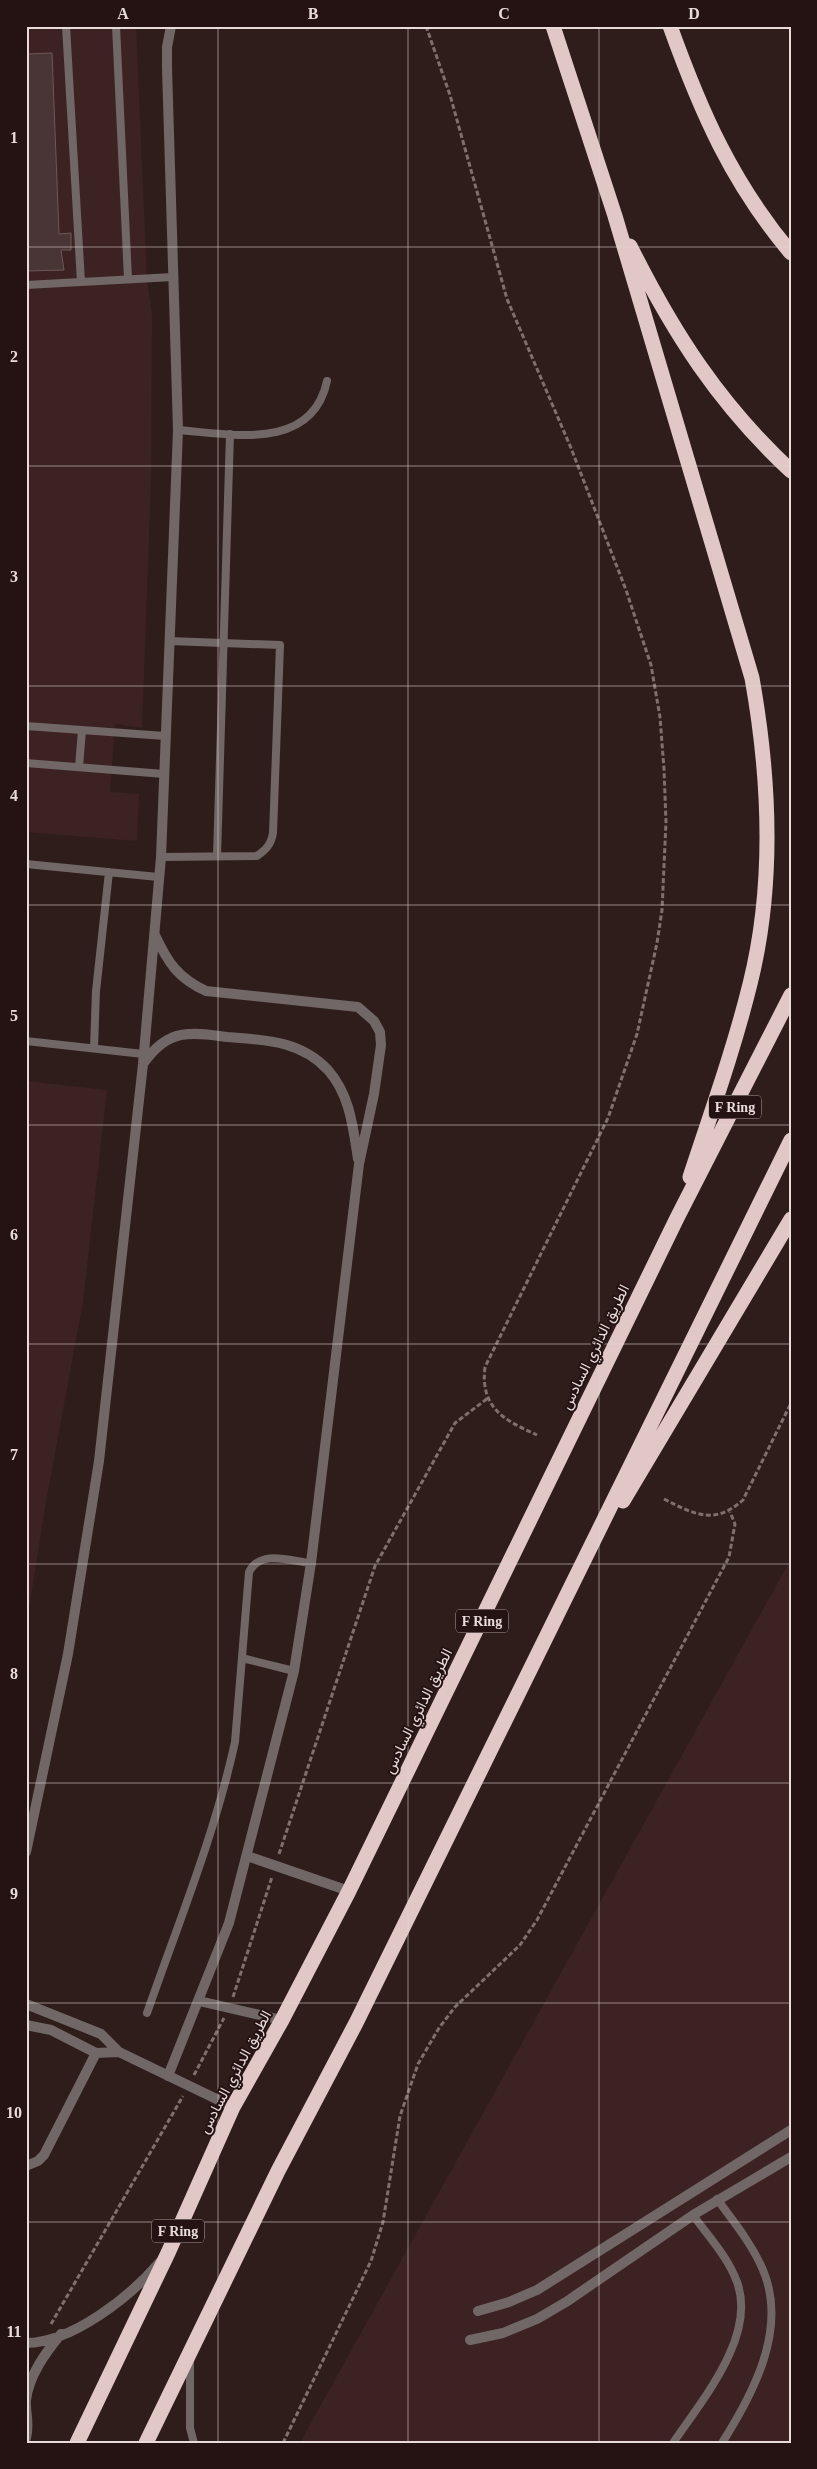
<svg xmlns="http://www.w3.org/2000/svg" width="817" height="2469" font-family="'Times New Roman',Vazirmatn,serif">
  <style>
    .built { fill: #3c2222 }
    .building { fill: #493535; stroke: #6e5857 }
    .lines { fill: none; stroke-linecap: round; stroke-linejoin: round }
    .path { stroke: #7f6f6e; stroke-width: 3; stroke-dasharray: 5 2.5; stroke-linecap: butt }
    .lane { stroke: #716766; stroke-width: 8 }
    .street { stroke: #716766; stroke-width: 10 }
    .highway { stroke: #e1c7c6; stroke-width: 15 }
    .grid { fill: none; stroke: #e8dbda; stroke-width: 1; stroke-opacity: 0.55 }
    .labels { text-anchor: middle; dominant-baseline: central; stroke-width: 4; stroke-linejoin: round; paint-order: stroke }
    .shield { fill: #251313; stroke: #ae9f9e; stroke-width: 1 }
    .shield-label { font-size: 14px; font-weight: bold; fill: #e8dbda }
    .street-label { font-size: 15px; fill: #e8dbda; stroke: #251313 }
    .neatline { fill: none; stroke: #e8dbda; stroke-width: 2 }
    .grid-label { font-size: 16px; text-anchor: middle; font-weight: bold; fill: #e8dbda }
  </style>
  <rect width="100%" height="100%" fill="#2f1d1c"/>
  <path class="built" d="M 26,26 L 136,26 L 147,280 L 152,314 L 151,482 L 142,728 L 115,724 L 110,792 L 139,794 L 137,841 L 26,832 Z
    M 26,1081 L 107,1090 L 83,1302 L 46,1502 L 26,1627 Z
    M 791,1559 L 791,2443 L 301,2443 L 307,2430 Z"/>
  <path class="building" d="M 52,53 L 59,234 L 71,233 L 71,250 L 61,250 L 64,270 L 26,271 L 26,54 Z"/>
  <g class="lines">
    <path class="path" d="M 426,26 L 450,95 L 507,299 L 571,448 L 626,590 L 651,665 L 660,717 L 664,769 L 666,822 L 662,910 L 657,943 L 637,1034 L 608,1118 L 485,1367 C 480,1408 504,1420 537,1435
      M 664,1499 C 695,1515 715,1525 743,1500 L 791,1403
      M 279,1854 L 375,1566 L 455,1423 L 488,1398
      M 233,1997 L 272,1877
      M 194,2075 L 224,2018
      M 51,2324 L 183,2096
      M 283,2443 L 371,2261 L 383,2222 L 400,2116 L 418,2064 L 439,2028 L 455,2007 L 520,1945 L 537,1920 L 729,1557 L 735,1524 L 730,1512"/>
    <path class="lane" d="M 66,26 L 81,282
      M 116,26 L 128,279
      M 26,285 L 173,277
      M 178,430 C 231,434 312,452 327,381
      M 26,726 L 165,736
      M 26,763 L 164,774
      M 79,767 L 82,730
      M 217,856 L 230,434
      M 161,857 L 257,856 C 267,849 271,844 273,833 L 280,645 L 169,641
      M 26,864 L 158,877
      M 26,1041 L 143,1054
      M 94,1048 L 96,991 L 109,872
      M 242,1658 L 294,1671
      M 147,2013 C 178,1924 215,1834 235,1742 L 249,1572 C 261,1549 290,1561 311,1563
      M 717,2199 C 734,2222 752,2244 763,2270 C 788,2329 753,2394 722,2443
      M 190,2360 L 190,2428 L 194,2443
      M 673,2443 C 702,2400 757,2336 737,2282 C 728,2257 708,2236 693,2215"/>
    <path class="street" d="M 155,935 C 168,963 178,978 206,991 L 358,1007 L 374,1021 L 380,1032 L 381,1045 L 374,1094 L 359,1164 L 311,1563 L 294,1671 L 229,1923 L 168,2076
      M 143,1064 C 152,1051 164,1038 181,1035 C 196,1032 212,1035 227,1037 C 264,1040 300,1040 328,1070 C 350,1095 353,1127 358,1159
      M 26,1852 L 68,1654 L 99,1461 L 143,1064 L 161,857 L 178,430 L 167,68 L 167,47 L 171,26
      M 247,1856 L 349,1891
      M 199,2001 L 282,2020
      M 26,2004 L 101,2034 L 119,2052 L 233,2107
      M 26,2025 L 51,2030 L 96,2053 L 119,2052
      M 26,2166 L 38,2161 L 44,2155 L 96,2053
      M 478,2311 L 509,2302 L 537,2290 L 791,2130
      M 470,2340 L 503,2333 L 537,2319 L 566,2302 L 693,2215 L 791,2157
      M 26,2343 C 72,2343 131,2296 159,2263
      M 26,2438 C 30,2422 25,2413 26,2400 C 29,2375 46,2352 61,2334"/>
    <path class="highway" d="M 553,26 L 615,216 L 752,678 C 770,779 775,884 750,984 C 734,1049 711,1113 690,1177
      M 670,26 C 701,112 732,183 791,253
      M 630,246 C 674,334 719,404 791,471
      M 623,1501 L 791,1219
      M 77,2443 L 168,2253 L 233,2107 L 282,2020 L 349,1891 L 677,1218 L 791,995
      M 146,2443 L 278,2171 L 356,2023 L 791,1140"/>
  </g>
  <path class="grid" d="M 218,26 L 218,2443M 408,26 L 408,2443M 599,26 L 599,2443M 26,247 L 791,247M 26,466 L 791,466M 26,686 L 791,686M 26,905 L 791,905M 26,1125 L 791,1125M 26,1344 L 791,1344M 26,1564 L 791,1564M 26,1783 L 791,1783M 26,2003 L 791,2003M 26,2222 L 791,2222"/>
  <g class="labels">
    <g class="shield">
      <rect x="709" y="1095.5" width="52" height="23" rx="4"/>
      <rect x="456" y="1609.5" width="52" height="23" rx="4"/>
      <rect x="152" y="2219.5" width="52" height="23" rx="4"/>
    </g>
    <g class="shield-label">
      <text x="735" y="1107">F Ring</text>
      <text x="482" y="1621">F Ring</text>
      <text x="178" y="2231">F Ring</text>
    </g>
    <g class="street-label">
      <text transform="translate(595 1347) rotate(-64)">الطريق الدائري السادس</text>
      <text transform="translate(418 1711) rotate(-64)">الطريق الدائري السادس</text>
      <text transform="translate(235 2072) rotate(-62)">الطريق الدائري السادس</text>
    </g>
  </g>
  <rect width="817" height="2469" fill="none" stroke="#251313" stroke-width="55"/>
  <rect x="28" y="28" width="762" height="2414" class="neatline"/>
  <g class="grid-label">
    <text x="123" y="19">A</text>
    <text x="313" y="19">B</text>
    <text x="504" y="19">C</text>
    <text x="694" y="19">D</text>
    <text x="14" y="143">1</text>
    <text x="14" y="362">2</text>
    <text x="14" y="582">3</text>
    <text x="14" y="801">4</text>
    <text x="14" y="1021">5</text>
    <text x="14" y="1240">6</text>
    <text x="14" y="1460">7</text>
    <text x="14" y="1679">8</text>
    <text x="14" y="1899">9</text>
    <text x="14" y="2118">10</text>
    <text x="14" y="2337">11</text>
  </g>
</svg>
